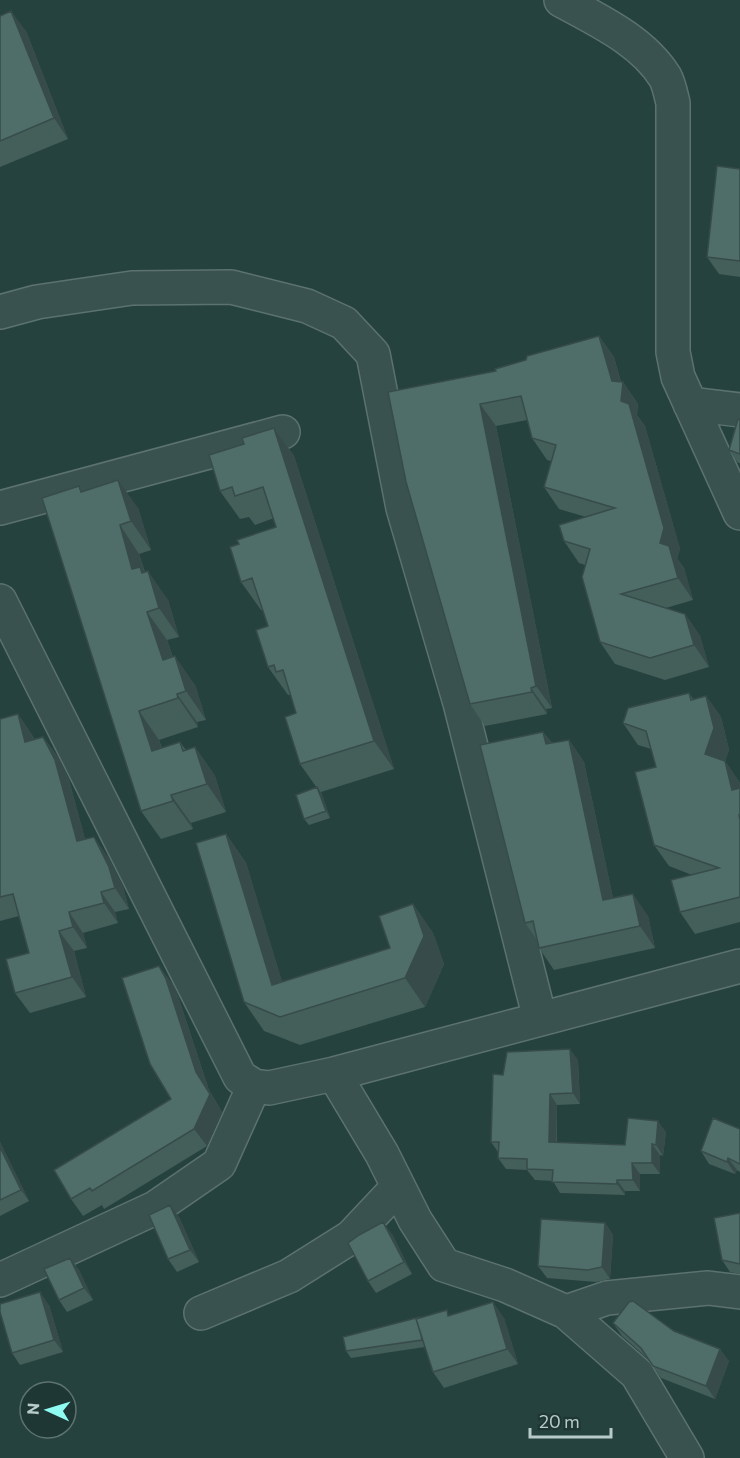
<svg xmlns="http://www.w3.org/2000/svg" width="740" height="1458" font-family="Commissioner,sans-serif">
  <style>
    .lines { fill: none; stroke-linecap: round; stroke-linejoin: round }
    .minor-casing { stroke: #5b726f; stroke-width: 36 }
    .minor { stroke: #3a524f; stroke-width: 33 }
    .wall { fill: #445e5a }
    .shaded-wall { fill: #374c4a }
    .building { fill: #4f6d69; stroke: #374c4a; stroke-width: 1.5 }
  </style>
  <rect width="100%" height="100%" fill="#26423f"/>
  <g class="lines">
    <defs>
      <path id="minor" d="M 561,0 C 597,20 642,40 665,77 C 669,84 671,95 673,103 L 673,352 L 678,377 L 740,513
        M 0,312 L 37,302 L 132,288 L 231,287 L 307,306 L 344,323 L 373,354 L 403,508 L 460,703 L 540,1019
        M 690,404 L 740,410
        M 0,508 L 283,432
        M 0,601 L 240,1077 L 254,1086 L 269,1088 L 334,1074 L 740,966
        M 334,1074 L 382,1154 L 415,1220 L 444,1265 L 505,1285 L 566,1312
        M 0,1280 L 155,1208 L 219,1164 L 254,1086
        M 201,1313 L 289,1276 L 351,1237 L 398,1187
        M 687,1458 L 637,1374 L 566,1312 L 607,1298 L 708,1288 L 740,1292"/>
    </defs>
    <use href="#minor" class="minor-casing"/>
    <use href="#minor" class="minor"/>
  </g>
  <path class="wall" d="M 0,16 L 26,31 L 68,139 L 0,167 Z
    M 740,169 L 740,277 L 719,274 L 707,257 Z
    M 599,336 L 614,357 L 621,382 L 623,382 L 638,404 L 637,415 L 645,426 L 680,549 L 677,558 L 684,568 L 693,600 L 666,608 L 685,614 L 700,636 L 709,667 L 665,680 L 615,664 L 600,642 L 585,565 L 579,563 L 564,541 L 586,517 L 559,509 L 544,487 L 551,461 L 547,460 L 532,438 L 527,420 L 496,426 L 552,708 L 546,709 L 547,714 L 485,726 L 470,704 L 406,482 L 496,371 Z
    M 740,420 L 740,463 L 738,463 L 729,450 Z
    M 274,428 L 294,456 L 394,769 L 321,792 L 330,818 L 309,825 L 304,819 L 317,788 L 300,764 L 296,713 L 291,695 L 288,695 L 268,667 L 268,626 L 263,610 L 261,610 L 241,582 L 239,544 L 276,527 L 274,518 L 255,525 L 249,517 L 240,519 L 220,491 L 244,444 Z
    M 79,486 L 82,491 L 138,508 L 151,550 L 139,554 L 145,572 L 168,600 L 179,637 L 167,640 L 173,657 L 195,685 L 206,720 L 197,722 L 198,727 L 159,740 L 162,748 L 180,742 L 186,750 L 195,747 L 215,776 L 226,812 L 191,823 L 193,829 L 161,839 L 141,811 Z
    M 689,693 L 693,699 L 706,696 L 721,717 L 729,750 L 725,761 L 740,783 L 740,922 L 695,934 L 680,912 L 692,875 L 669,866 L 654,845 L 656,767 L 651,749 L 638,745 L 623,723 Z
    M 18,714 L 32,735 L 34,739 L 43,737 L 58,757 L 69,780 L 85,839 L 108,857 L 123,887 L 129,909 L 115,912 L 118,923 L 83,933 L 87,948 L 74,951 L 86,997 L 30,1013 L 15,993 L 29,953 L 19,916 L 0,921 L 0,719 Z
    M 543,732 L 552,743 L 569,740 L 584,762 L 613,898 L 648,916 L 655,948 L 554,970 L 539,948 L 537,940 L 525,923 Z
    M 226,834 L 246,863 L 282,982 L 390,948 L 413,904 L 433,933 L 444,964 L 425,1007 L 300,1045 L 264,1031 L 244,1002 Z
    M 172,983 L 178,996 L 209,1090 L 222,1112 L 207,1146 L 104,1209 L 102,1205 L 83,1216 L 71,1199 L 171,1099 Z
    M 578,1060 L 580,1104 L 557,1105 L 557,1142 L 625,1145 L 666,1132 L 663,1156 L 660,1155 L 660,1174 L 640,1174 L 640,1191 L 625,1191 L 625,1195 L 560,1193 L 553,1181 L 535,1180 L 527,1170 L 506,1169 L 498,1158 L 498,1152 L 491,1142 L 503,1075 Z
    M 740,1129 L 740,1172 L 737,1170 L 735,1174 L 709,1164 L 701,1151 Z
    M 0,1142 L 29,1201 L 0,1216 Z
    M 740,1213 L 740,1274 L 730,1272 L 722,1260 Z
    M 179,1217 L 199,1262 L 177,1272 L 168,1259 Z
    M 605,1223 L 613,1235 L 610,1279 L 596,1282 L 547,1278 L 538,1266 Z
    M 392,1234 L 412,1274 L 376,1293 L 368,1281 Z
    M 70,1258 L 79,1270 L 93,1300 L 67,1312 L 59,1300 Z
    M 49,1305 L 63,1352 L 20,1365 L 12,1353 Z
    M 451,1316 L 504,1318 L 518,1364 L 444,1388 L 433,1372 L 425,1347 L 351,1358 L 346,1351 Z
    M 613,1323 L 674,1331 L 729,1361 L 715,1399 L 661,1378 L 648,1359 L 622,1336 Z"/>
  <path class="shaded-wall" d="M 11,11 L 26,31 L 68,139 L 54,118 Z
    M 599,336 L 614,357 L 622,387 L 623,382 L 638,404 L 637,415 L 645,426 L 680,549 L 677,558 L 684,568 L 693,600 L 678,578 L 660,543 L 621,401 L 612,381 Z
    M 480,404 L 496,426 L 552,708 L 536,686 Z
    M 274,428 L 294,456 L 394,769 L 374,741 Z
    M 118,480 L 138,508 L 151,550 L 131,521 Z
    M 120,525 L 139,554 L 145,574 L 148,571 L 168,600 L 179,637 L 132,569 Z
    M 147,612 L 167,640 L 183,689 L 163,660 Z
    M 685,614 L 700,636 L 709,667 L 694,645 Z
    M 175,656 L 195,685 L 206,720 L 186,691 Z
    M 531,688 L 546,709 L 547,714 L 532,692 Z
    M 177,694 L 197,722 L 198,727 L 178,698 Z
    M 706,696 L 721,717 L 729,750 L 720,776 L 705,754 Z
    M 139,711 L 159,740 L 171,780 L 152,751 Z
    M 18,714 L 32,735 L 40,762 L 25,742 Z
    M 543,732 L 559,754 L 546,744 Z
    M 43,737 L 58,757 L 69,780 L 91,861 L 77,841 Z
    M 569,740 L 584,762 L 618,922 L 603,900 Z
    M 195,747 L 215,776 L 226,812 L 207,784 Z
    M 725,761 L 740,783 L 740,801 L 732,790 Z
    M 317,787 L 322,794 L 330,818 L 326,811 Z
    M 171,795 L 191,823 L 193,829 L 173,801 Z
    M 226,834 L 246,863 L 292,1014 L 272,985 Z
    M 94,837 L 108,857 L 123,887 L 129,909 L 115,888 Z
    M 101,892 L 115,912 L 118,923 L 104,903 Z
    M 633,894 L 648,916 L 655,948 L 640,926 Z
    M 413,904 L 433,933 L 444,964 L 425,1007 L 405,978 Z
    M 69,912 L 83,933 L 87,948 L 73,927 Z
    M 59,931 L 74,951 L 86,997 L 72,977 Z
    M 159,966 L 172,983 L 178,996 L 209,1090 L 222,1112 L 207,1146 L 194,1129 L 196,1072 Z
    M 570,1049 L 578,1060 L 580,1104 L 573,1093 Z
    M 550,1094 L 557,1105 L 556,1153 L 549,1142 Z
    M 658,1121 L 666,1132 L 663,1156 L 656,1145 Z
    M 0,1142 L 29,1201 L 21,1190 L 0,1147 Z
    M 652,1144 L 660,1155 L 660,1174 L 652,1163 Z
    M 728,1158 L 737,1170 L 735,1174 L 727,1162 Z
    M 632,1163 L 640,1174 L 640,1191 L 633,1180 Z
    M 617,1180 L 625,1191 L 625,1195 L 617,1184 Z
    M 170,1205 L 179,1217 L 199,1262 L 190,1250 Z
    M 383,1222 L 392,1234 L 412,1274 L 404,1262 Z
    M 605,1223 L 613,1235 L 610,1279 L 602,1267 Z
    M 70,1258 L 79,1270 L 93,1300 L 84,1288 Z
    M 40,1292 L 49,1305 L 63,1352 L 54,1340 Z
    M 493,1302 L 504,1318 L 518,1364 L 507,1349 Z
    M 720,1349 L 729,1361 L 715,1399 L 706,1386 Z"/>
  <path class="building" d="M 11,11 L 54,118 L 0,141 L 0,16 Z
    M 717,166 L 740,169 L 740,261 L 707,257 Z
    M 599,336 L 612,381 L 623,382 L 621,401 L 629,404 L 664,528 L 660,543 L 669,546 L 678,578 L 621,594 L 685,614 L 694,645 L 650,658 L 600,642 L 582,577 L 590,549 L 564,541 L 559,525 L 615,508 L 544,487 L 556,445 L 532,438 L 521,396 L 480,404 L 536,686 L 531,688 L 532,692 L 470,704 L 406,482 L 388,392 L 496,371 L 495,369 L 526,360 L 527,356 Z
    M 738,419 L 740,420 L 740,454 L 729,450 Z
    M 274,428 L 374,741 L 300,764 L 285,717 L 296,713 L 283,670 L 276,672 L 274,665 L 268,667 L 256,630 L 268,626 L 252,578 L 241,582 L 230,547 L 239,544 L 237,540 L 276,527 L 263,487 L 235,496 L 232,487 L 220,491 L 209,455 L 244,444 L 242,438 Z
    M 118,480 L 131,521 L 120,525 L 132,569 L 140,567 L 142,573 L 148,571 L 159,608 L 147,612 L 163,660 L 175,656 L 186,691 L 177,694 L 178,698 L 139,711 L 152,751 L 180,742 L 183,751 L 195,747 L 207,784 L 171,795 L 173,801 L 141,811 L 42,498 L 79,486 L 81,492 Z
    M 689,693 L 691,700 L 706,696 L 714,728 L 705,754 L 725,761 L 732,790 L 740,788 L 740,815 L 739,815 L 740,820 L 740,897 L 680,912 L 671,880 L 719,868 L 654,845 L 635,772 L 656,767 L 646,731 L 623,723 L 628,708 Z
    M 18,714 L 25,742 L 43,737 L 55,760 L 77,841 L 94,837 L 109,867 L 115,888 L 101,892 L 104,903 L 69,912 L 73,927 L 59,931 L 72,977 L 15,993 L 6,959 L 29,953 L 13,894 L 0,897 L 0,719 Z
    M 543,732 L 546,744 L 569,740 L 603,900 L 633,894 L 640,926 L 539,948 L 533,921 L 525,923 L 480,745 Z
    M 317,787 L 326,811 L 304,819 L 296,795 Z
    M 226,834 L 272,985 L 390,948 L 379,916 L 413,904 L 424,936 L 405,978 L 280,1017 L 244,1002 L 196,843 Z
    M 159,966 L 166,979 L 196,1072 L 210,1094 L 194,1129 L 92,1191 L 90,1188 L 71,1199 L 54,1170 L 171,1099 L 150,1064 L 122,978 Z
    M 570,1049 L 573,1093 L 550,1094 L 549,1142 L 625,1145 L 628,1118 L 658,1121 L 656,1145 L 652,1144 L 652,1163 L 632,1163 L 633,1180 L 617,1180 L 617,1184 L 552,1182 L 553,1170 L 527,1169 L 527,1159 L 498,1158 L 499,1142 L 491,1142 L 493,1074 L 503,1075 L 507,1052 Z
    M 713,1118 L 740,1129 L 740,1164 L 728,1158 L 727,1162 L 701,1151 Z
    M 0,1147 L 21,1190 L 0,1200 Z
    M 170,1205 L 190,1250 L 168,1259 L 149,1215 Z
    M 740,1213 L 740,1264 L 722,1260 L 714,1218 Z
    M 541,1219 L 605,1223 L 602,1267 L 588,1270 L 538,1266 Z
    M 383,1222 L 404,1262 L 368,1281 L 348,1243 L 359,1235 Z
    M 70,1258 L 84,1288 L 59,1300 L 44,1269 Z
    M 40,1292 L 54,1340 L 12,1353 L 0,1312 L 0,1304 Z
    M 633,1301 L 674,1331 L 720,1349 L 706,1386 L 653,1366 L 641,1348 L 613,1323 L 629,1302 Z
    M 493,1302 L 507,1349 L 433,1372 L 416,1319 L 447,1310 L 448,1316 Z
    M 420,1317 L 416,1319 L 421,1335 L 422,1340 L 346,1351 L 343,1337 Z"/>
  <g transform="translate(48 1410) rotate(274)"><circle r="28" fill="#1f3734" stroke="#5c7370" stroke-width="1.5"/>
  <path d="M0-4.5L10 22L0 15L-10 22Z" fill="#8efaf2"/>
  <text y="-9" font-size="16" font-weight="bold" text-anchor="middle" fill="#b7ccca">N</text>
  </g>
  <path d="M530 1428v9h81v-9" fill="none" stroke="#b7ccca" stroke-width="3"/>
  <text x="539" y="1428" font-size="18" fill="#b7ccca" stroke="#1f3734" stroke-width="4.5" paint-order="stroke">20 m</text>
</svg>
